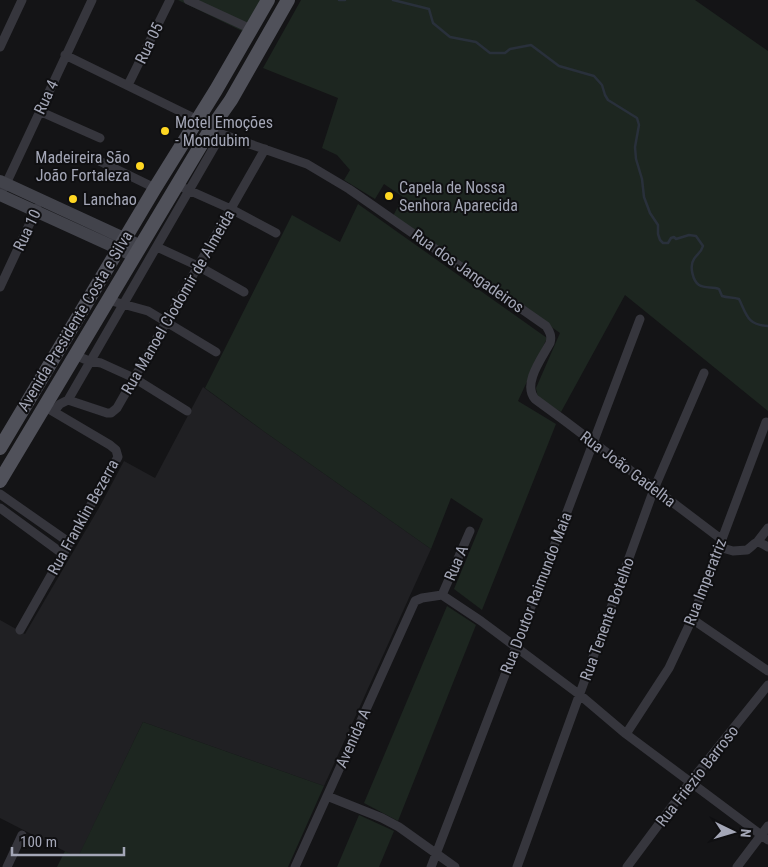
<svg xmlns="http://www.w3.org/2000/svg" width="768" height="867" font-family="'Roboto Condensed',sans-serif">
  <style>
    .built { fill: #202023 }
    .green { fill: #1d2620 }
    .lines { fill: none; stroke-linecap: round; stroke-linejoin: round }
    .stream { stroke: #29303b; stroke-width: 2.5 }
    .street { stroke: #36363d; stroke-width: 9 }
    .secondary { stroke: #42434b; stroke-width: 12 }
    .primary { stroke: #50515a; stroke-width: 14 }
    .poi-dot { fill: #ffd722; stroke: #0f0f11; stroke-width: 2 }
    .labels { text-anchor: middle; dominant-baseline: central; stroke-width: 4; stroke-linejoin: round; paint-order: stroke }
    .street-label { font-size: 16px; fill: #a4a7b7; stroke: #0f0f11 }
    .poi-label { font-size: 16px; fill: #a4a7b7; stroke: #0f0f11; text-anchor: start }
  </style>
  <rect width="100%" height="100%" fill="#141416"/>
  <path class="built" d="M 203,387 L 262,430 L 431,549 L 324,786 L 143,722 L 78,858 L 0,818 L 0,620 L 25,634 L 100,506 L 124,461 L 155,478 Z"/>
  <path class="green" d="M 178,0 L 261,0 L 242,31 Z
    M 301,0 L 695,0 L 768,51 L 768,411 L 625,295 L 561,412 L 538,398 L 536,388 L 560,333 L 393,216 L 403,197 L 384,184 L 375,199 L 344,180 L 350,170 L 337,155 L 322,148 L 338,98 L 263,68 Z
    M 358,204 L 547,338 L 518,401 L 556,424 L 482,610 L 454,589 L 483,519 L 451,498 L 431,549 L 262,430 L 205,388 L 292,215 L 340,242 Z
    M 447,606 L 476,625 L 398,821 L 364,803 Z
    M 143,722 L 324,786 L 288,867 L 57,867 L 65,851 L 78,857 Z
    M 359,815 L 394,831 L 379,867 L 337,867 Z"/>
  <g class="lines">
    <path class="stream" d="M 339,0 L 345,0
      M 393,0 L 429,9 L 433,23 L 450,37 L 476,42 L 490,53 L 505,53 L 510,49 L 531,45 L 559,66 L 594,76 L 602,85 L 605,95 L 608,100 L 637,118 L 639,125 L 635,147 L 636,159 L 642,179 L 644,197 L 650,213 L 658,225 L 658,234 L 660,240 L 663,243 L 668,243 L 671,238 L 674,237 L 676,239 L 689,235 L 696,236 L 703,246 C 701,253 697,254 694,259 C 689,266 693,281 699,285 C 705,289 713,286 719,289 L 722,296 C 728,298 733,297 739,299 C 747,315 747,325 768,326"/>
    <path class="street" d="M 188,0 L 251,29
      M 0,47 L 22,0
      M 65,55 L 198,120
      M 128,85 L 170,0
      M 39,111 L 100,138
      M 210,130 L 307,164 L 349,189 L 546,326 C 550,332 552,336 550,343 C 542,358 522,384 535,399 L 565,421 L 721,539
      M 89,156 L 155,188
      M 177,185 L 231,209 L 276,233
      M 4,188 L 92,0
      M 157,247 L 198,266 L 244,292
      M 0,287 L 37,208
      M 108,300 L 148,311 L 216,352
      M 75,355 L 89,361 L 101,363 L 134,378 L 187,411
      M 68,400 L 107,413 L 111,413 L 117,408 L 265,149
      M 54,411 L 60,404 L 68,400 L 221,135
      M 0,494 L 70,543
      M 0,508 L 63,554
      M 758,541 L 768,528
      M 719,547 L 733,551 L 747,550 C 758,542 754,539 768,547
      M 442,595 L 470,531
      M 692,619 L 768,671
      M 20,630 L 118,457 L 116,450 L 110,445 L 49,409
      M 626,734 L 669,668 L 692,619 L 766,422
      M 327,796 L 382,818 L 399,827 L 455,867
      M 7,867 L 22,835
      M 295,867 L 415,601 L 422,598 L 442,595 L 481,621 L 580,695 L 626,734 L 768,840
      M 431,867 L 528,615 L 640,319
      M 517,867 L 654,489 L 704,373
      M 627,867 L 691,781 L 768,685
      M 737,867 L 768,826"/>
    <path class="secondary" d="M 0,181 L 141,246
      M 0,195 L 134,256"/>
    <path class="primary" d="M 0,448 L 155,188 L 216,90 L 268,0
      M 0,481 L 210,130 L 231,100 L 288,0"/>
  </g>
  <g class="poi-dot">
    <circle cx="165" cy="131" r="5"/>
    <circle cx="140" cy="166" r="5"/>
    <circle cx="389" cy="196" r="5"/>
    <circle cx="73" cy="199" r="5"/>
  </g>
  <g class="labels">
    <g class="street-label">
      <text transform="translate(149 43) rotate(-64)">Rua 05</text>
      <text transform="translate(46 97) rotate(-65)">Rua 4</text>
      <text transform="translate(27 230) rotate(-65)">Rua 10</text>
      <text transform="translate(468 271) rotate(35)">Rua dos Jangadeiros</text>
      <text transform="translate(178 302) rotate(-60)">Rua Manoel Clodomir de Almeida</text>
      <text transform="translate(75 321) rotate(-59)">Avenida Presidente Costa e Silva</text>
      <text transform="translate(628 469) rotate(37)">Rua João Gadelha</text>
      <text transform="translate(83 517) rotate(-61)">Rua Franklin Bezerra</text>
      <text transform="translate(456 563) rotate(-67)">Rua A</text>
      <text transform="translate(705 582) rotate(-69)">Rua Imperatriz</text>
      <text transform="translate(536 593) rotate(-69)">Rua Doutor Raimundo Maia</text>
      <text transform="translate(607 619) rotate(-70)">Rua Tenente Botelho</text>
      <text transform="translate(353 738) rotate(-66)">Avenida A</text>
      <text transform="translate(697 776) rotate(-52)">Rua Friezio Barroso</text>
    </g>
    <g class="poi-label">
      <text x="175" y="122">Motel Emoções<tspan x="175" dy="18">- Mondubim</tspan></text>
      <text x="130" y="157" text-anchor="end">Madeireira São<tspan x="130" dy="18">João Fortaleza</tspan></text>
      <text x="399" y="187">Capela de Nossa<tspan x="399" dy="18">Senhora Aparecida</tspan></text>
      <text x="83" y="199">Lanchao</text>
    </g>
  </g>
  <g transform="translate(733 832) rotate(95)" stroke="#0f0f11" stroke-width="4" paint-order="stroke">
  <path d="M0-4L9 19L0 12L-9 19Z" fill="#a4a7b7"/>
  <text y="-8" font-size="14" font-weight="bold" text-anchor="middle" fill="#a4a7b7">N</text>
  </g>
  <path d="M12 847v8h112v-8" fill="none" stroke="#a4a7b7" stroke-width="2.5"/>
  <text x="20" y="847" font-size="15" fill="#a4a7b7" stroke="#0f0f11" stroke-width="4" paint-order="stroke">100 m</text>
</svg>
